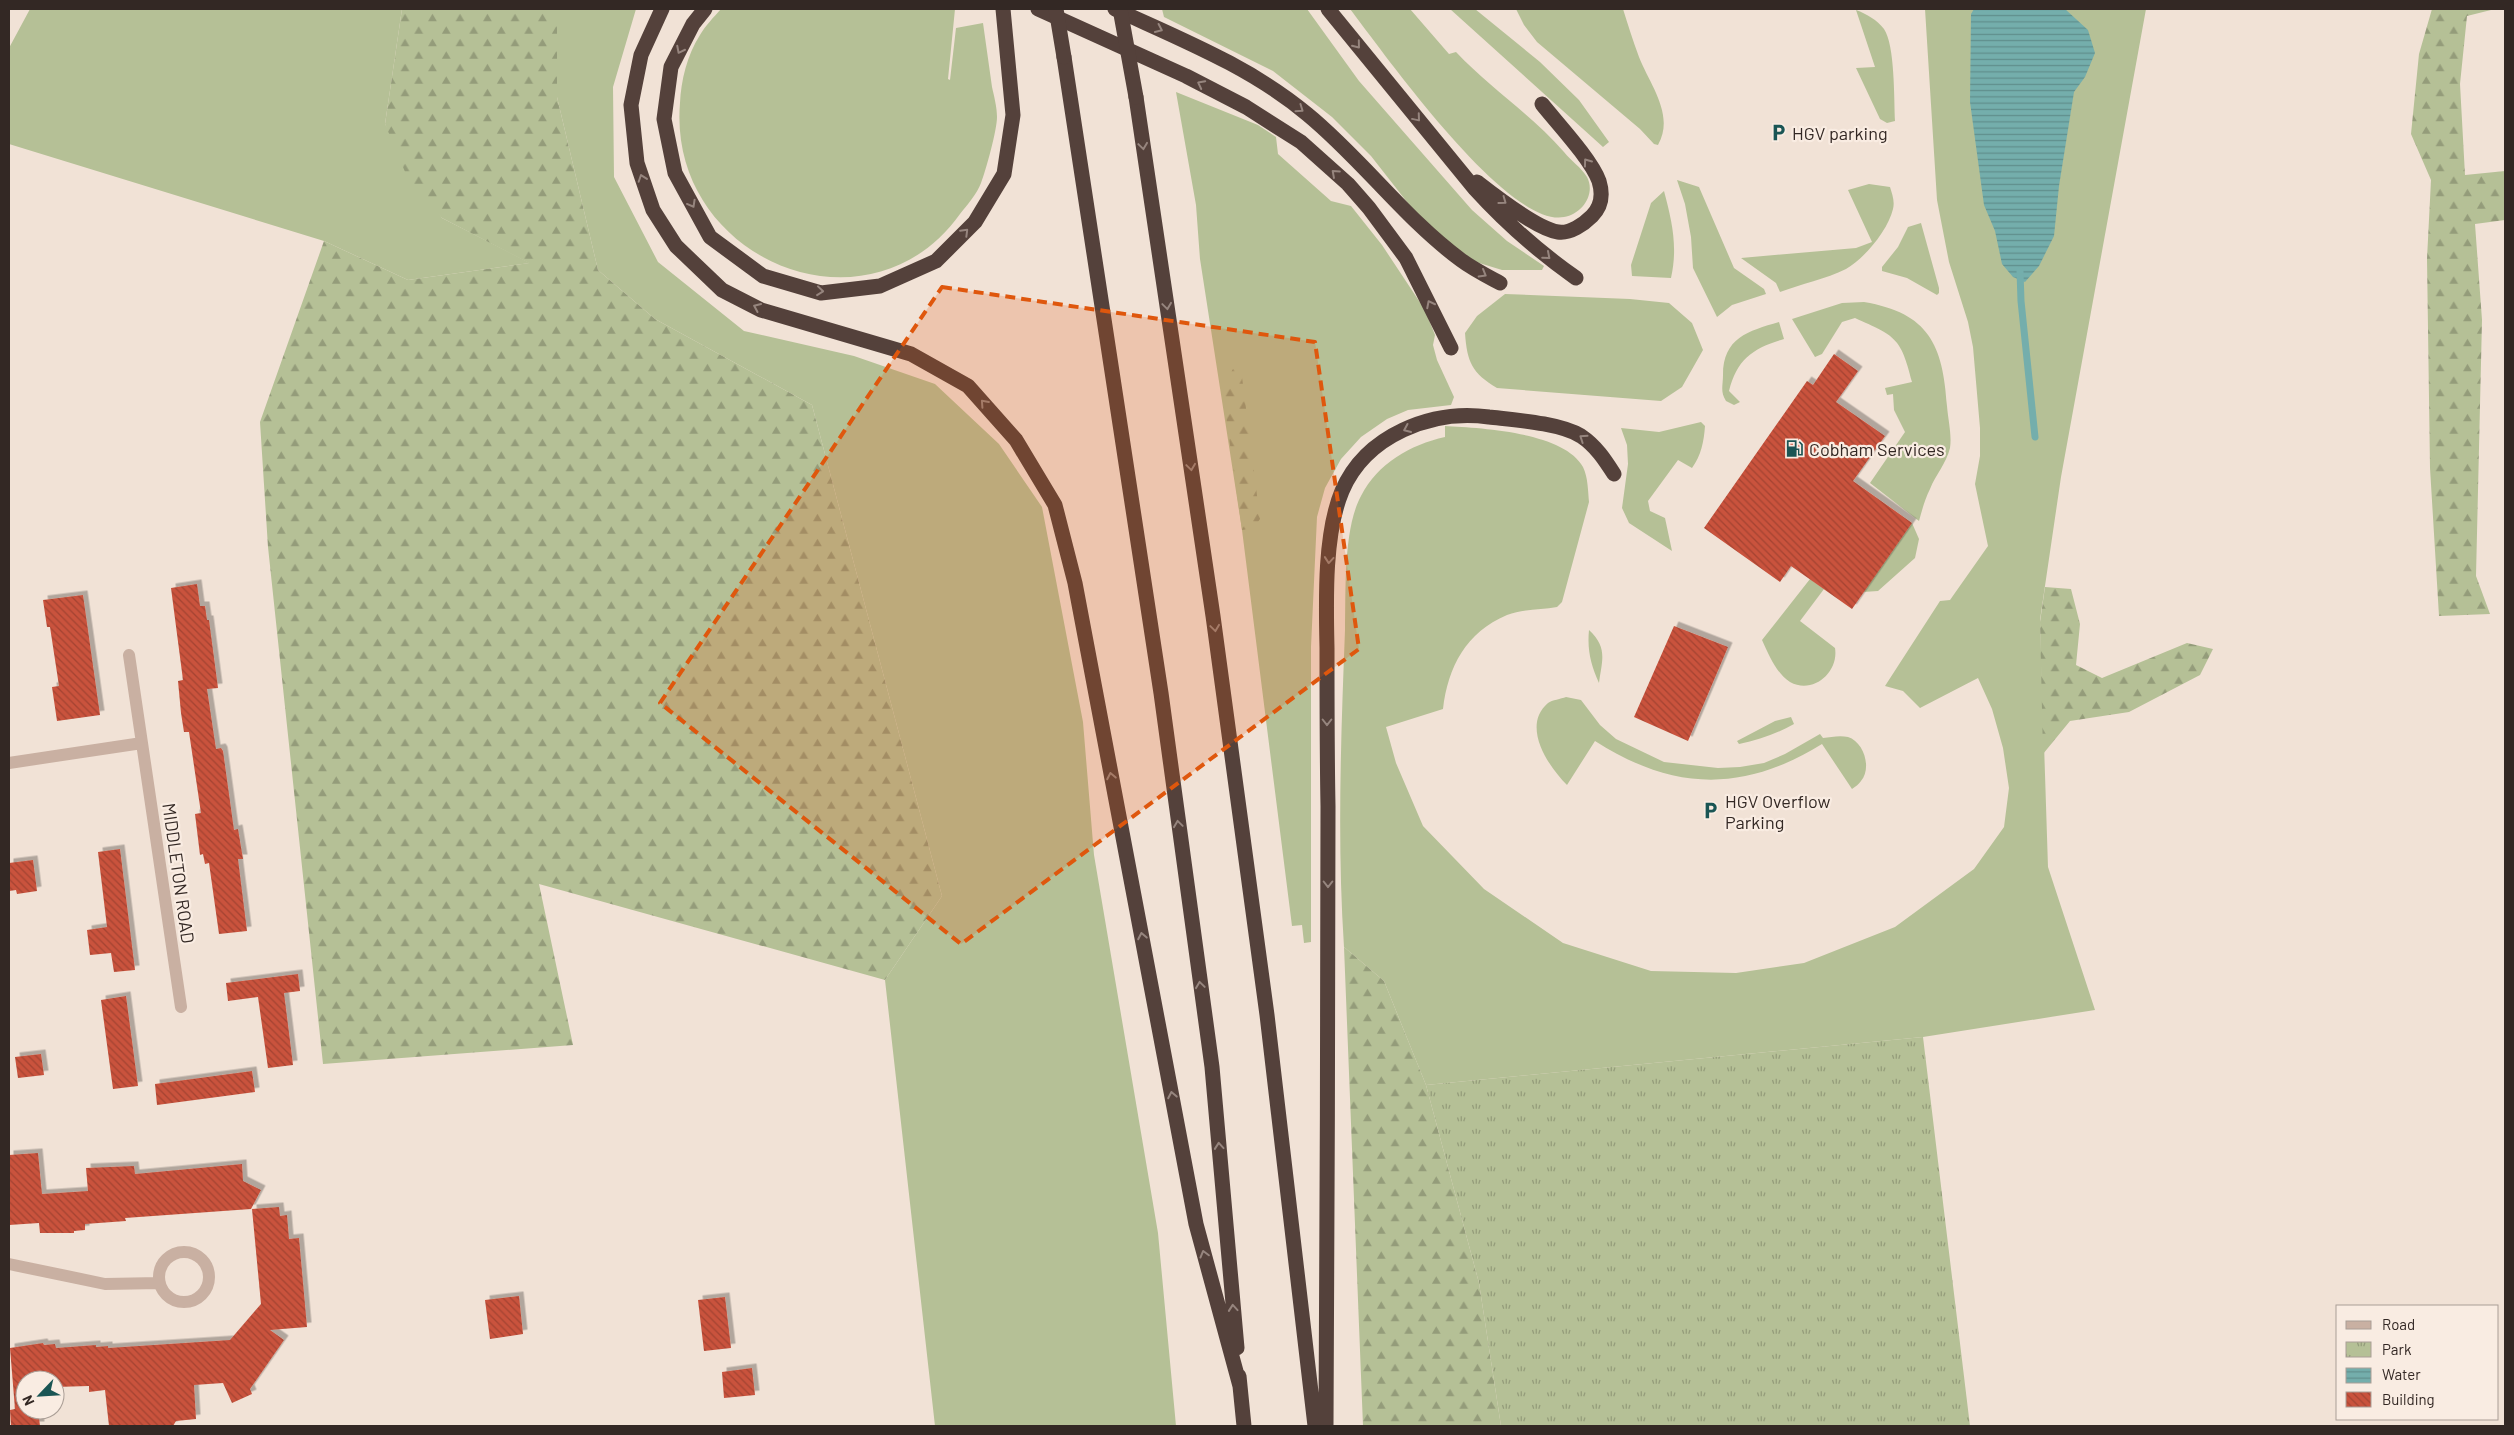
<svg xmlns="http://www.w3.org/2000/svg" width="2514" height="1435" font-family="Barlow,sans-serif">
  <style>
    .grass { fill: #b5c096 }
    .forest { fill: url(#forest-firs) }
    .park { fill: url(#park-tufts) }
    .water { fill: url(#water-rules) }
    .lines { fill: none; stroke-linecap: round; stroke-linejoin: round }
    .stream { stroke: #74aeac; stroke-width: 7 }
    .building { fill: url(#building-back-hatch); filter: url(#shadow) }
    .minor { stroke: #c9b0a2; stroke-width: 12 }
    .highway { stroke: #54413b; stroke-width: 15 }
    .highway-bridge { stroke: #54413b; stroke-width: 15 }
    .oneway { stroke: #96857e }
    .marked { fill: #df570d; fill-opacity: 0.2; stroke: #df570d; stroke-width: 4; stroke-dasharray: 10 6; stroke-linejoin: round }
    .labels { text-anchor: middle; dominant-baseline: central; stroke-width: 4.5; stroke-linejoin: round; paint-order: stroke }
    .poi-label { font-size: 18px; fill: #332824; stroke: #f9ece2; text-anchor: start }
    .street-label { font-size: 18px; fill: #332824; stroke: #f9ece2 }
  </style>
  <defs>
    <pattern id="forest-firs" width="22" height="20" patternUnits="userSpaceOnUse" patternTransform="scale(1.25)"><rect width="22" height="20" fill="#b5c096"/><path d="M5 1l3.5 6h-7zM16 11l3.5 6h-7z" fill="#949c7a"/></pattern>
    <pattern id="park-tufts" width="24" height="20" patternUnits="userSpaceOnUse" patternTransform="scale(1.25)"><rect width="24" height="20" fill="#b5c096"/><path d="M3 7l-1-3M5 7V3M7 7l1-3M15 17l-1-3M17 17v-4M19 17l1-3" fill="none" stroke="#949c7a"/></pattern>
    <pattern id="water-rules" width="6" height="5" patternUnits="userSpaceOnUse" patternTransform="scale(1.25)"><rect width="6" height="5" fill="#74aeac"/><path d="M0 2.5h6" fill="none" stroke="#608e8c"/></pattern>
    <pattern id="building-back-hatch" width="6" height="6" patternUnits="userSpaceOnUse" patternTransform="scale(1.25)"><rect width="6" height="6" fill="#c9523c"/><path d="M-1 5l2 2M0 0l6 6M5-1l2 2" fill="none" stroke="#a44432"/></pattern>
    <filter id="shadow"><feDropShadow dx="4.5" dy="-4.5" stdDeviation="0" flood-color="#0004"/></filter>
  </defs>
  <rect width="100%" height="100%" fill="#f1e2d6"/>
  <path class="grass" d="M 30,9 L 402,9 L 385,124 L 442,218 L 530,263 L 408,280 L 324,241 L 9,144 L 9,48 Z
    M 557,9 L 636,9 L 613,87 L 614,177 L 658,262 L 744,331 L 854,356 L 935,384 L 999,444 L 1042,507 L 1083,722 L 1094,855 L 1158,1233 L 1176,1426 L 935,1426 L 885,980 L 942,896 L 812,405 L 655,319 L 598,270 L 557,97 Z
    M 721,9 L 955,9 L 948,79 L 950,80 L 956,28 L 983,23 C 986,44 989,66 992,87 C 994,96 997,107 997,117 C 997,130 986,170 981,183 C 977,194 967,205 960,214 C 868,343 667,259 680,103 C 681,81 687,55 700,35 C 705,26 714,17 721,9 Z
    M 1162,9 L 1307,9 L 1359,81 L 1472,210 L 1507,241 L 1544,266 L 1542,270 L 1502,270 L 1476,262 L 1425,225 L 1371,156 L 1332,117 L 1273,71 L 1164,17 Z
    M 1350,9 L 1410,9 L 1449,54 L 1456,52 C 1490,88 1532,115 1564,152 C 1571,161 1581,167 1587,177 C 1596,194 1582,214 1564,217 C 1507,228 1384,53 1350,9 Z
    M 1450,9 L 1475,9 L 1540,62 L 1579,100 L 1609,142 L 1603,147 Z
    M 1516,9 L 1623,9 C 1628,25 1633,41 1639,57 C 1650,85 1675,115 1658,145 L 1654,144 L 1640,129 L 1537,42 L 1524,25 Z
    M 1925,9 L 2146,9 L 2061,477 L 2040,620 L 2048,867 L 2095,1010 L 1923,1037 L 1426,1085 L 1384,981 L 1344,947 C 1337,841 1341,736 1345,630 C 1346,592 1343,529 1361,496 C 1378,463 1410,445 1445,437 L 1445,426 C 1481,428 1564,432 1583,467 C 1588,477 1588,491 1589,502 L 1562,602 L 1557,607 C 1541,610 1523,609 1507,615 C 1466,632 1448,667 1443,709 L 1386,727 L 1396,763 L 1423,826 L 1484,889 L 1563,943 L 1651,971 L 1736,973 L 1804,963 L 1895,927 L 1974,869 L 2004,827 L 2009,788 L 2003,748 L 1992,709 L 1978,678 L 1920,708 L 1903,691 L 1885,686 L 1940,601 L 1950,600 L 1988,546 L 1975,484 L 1980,456 L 1980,428 L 1973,347 L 1968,322 L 1949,262 L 1937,200 Z
    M 1856,10 C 1867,14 1877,20 1884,29 C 1895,45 1894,99 1895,121 L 1887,123 L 1880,119 L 1856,68 L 1875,67 Z
    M 1176,92 L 1258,125 L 1276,137 L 1278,154 L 1331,201 L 1351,206 L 1382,245 L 1425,310 L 1435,335 L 1433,345 L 1437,360 L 1454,397 L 1451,405 L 1408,410 L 1387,419 L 1361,437 L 1341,459 L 1325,488 L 1317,517 L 1311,647 L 1311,942 L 1304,943 L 1302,925 L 1292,926 L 1242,530 L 1200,259 L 1196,205 Z
    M 1677,180 L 1699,187 L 1734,268 L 1764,289 L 1766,294 L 1732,305 L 1717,317 L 1693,268 L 1691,237 L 1685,204 Z
    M 1869,184 L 1890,187 C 1892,194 1895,201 1893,209 C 1888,230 1865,258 1846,269 C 1826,279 1801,284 1780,292 L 1776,283 L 1741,258 L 1856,248 L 1872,242 L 1848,190 Z
    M 1664,191 C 1672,221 1678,247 1671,278 L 1632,276 L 1631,265 L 1651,203 Z
    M 1921,223 L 1939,288 L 1939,293 L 1937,295 L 1907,278 L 1882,271 L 1882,267 L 1898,247 L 1908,227 Z
    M 1505,294 L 1630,299 L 1669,303 L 1692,323 L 1703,350 L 1682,387 L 1661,401 L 1497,388 C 1472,373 1467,362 1465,333 L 1477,316 Z
    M 1864,302 C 1929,313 1943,345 1947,406 C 1948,419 1952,435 1950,448 C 1946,464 1936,474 1930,489 C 1925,499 1922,510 1919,521 L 1870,483 L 1905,432 L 1894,410 L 1893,394 L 1887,395 L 1885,388 L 1912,382 C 1901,337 1895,336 1855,318 L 1842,322 L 1822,354 L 1815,357 L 1792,319 L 1842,303 Z
    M 1779,322 L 1784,339 C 1753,348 1737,359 1729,391 L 1740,402 L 1734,405 L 1726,401 C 1720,391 1723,386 1723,375 C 1723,338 1748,331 1779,322 Z
    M 1701,422 L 1705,426 C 1704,441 1701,456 1692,468 L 1678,460 L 1648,501 L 1650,511 L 1665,518 L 1672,551 L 1629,523 L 1622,508 L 1628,464 L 1627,445 L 1621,428 L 1659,432 Z
    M 1912,523 L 1919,539 L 1915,558 L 1878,591 L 1863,592 Z
    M 1810,579 L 1824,589 L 1800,621 L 1835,648 C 1839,672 1813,695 1790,682 C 1776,673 1769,655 1762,640 Z
    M 1589,630 C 1608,648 1602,660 1599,683 C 1591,665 1587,650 1589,630 Z
    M 1566,697 L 1581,700 L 1600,725 L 1616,739 L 1664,762 L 1718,768 L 1740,767 L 1764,763 L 1785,754 L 1820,734 L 1823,738 C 1831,737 1840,735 1848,737 C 1864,742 1872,768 1861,781 C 1859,784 1855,787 1852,789 L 1822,744 C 1743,793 1673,791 1595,741 L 1567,785 C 1548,766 1521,726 1548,703 C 1552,700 1561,699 1566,697 Z
    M 1791,717 L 1794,724 C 1776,734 1759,740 1739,744 L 1737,741 L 1775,721 Z"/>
  <path class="forest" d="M 402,9 L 557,9 L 557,97 L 598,270 L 655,319 L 812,405 L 942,896 L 885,980 L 539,884 L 573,1045 L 323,1064 L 268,547 L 260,422 L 324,241 L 408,280 L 529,263 L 442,218 L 408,179 L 385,124 Z
    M 1223,9 L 1257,9 L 1249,24 Z
    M 2432,9 L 2495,9 L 2467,16 L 2460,84 L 2465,175 L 2505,171 L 2505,220 L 2475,224 L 2482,320 L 2476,576 L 2490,614 L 2439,616 L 2430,468 L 2427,259 L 2431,180 L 2411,134 L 2419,54 Z
    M 1233,369 L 1241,369 L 1260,519 L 1254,528 L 1242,530 L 1222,388 Z
    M 2045,587 L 2071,589 L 2080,624 L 2076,665 L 2102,678 L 2187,643 L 2213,649 L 2200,675 L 2129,712 L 2070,721 L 2043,754 L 2040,622 Z
    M 1344,947 L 1384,981 L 1426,1085 L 1479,1283 L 1501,1426 L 1363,1426 Z"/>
  <path class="park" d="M 1923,1037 L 1970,1426 L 1501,1426 L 1479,1283 L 1426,1085 Z"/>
  <path class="water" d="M 1974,9 L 2065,9 L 2088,30 L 2095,53 L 2085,77 L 2074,92 L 2059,186 L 2054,236 L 2039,266 L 2025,282 L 2013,277 L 2002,264 L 1995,231 L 1984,205 L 1970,102 L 1971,14 Z"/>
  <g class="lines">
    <path class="stream" d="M 2020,271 L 2021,301 L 2035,437"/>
  </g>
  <path class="building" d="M 1834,354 L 1858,371 L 1836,402 L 1885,436 L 1853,481 L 1912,523 L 1852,609 L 1791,566 L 1780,582 L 1704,528 L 1807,381 L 1813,385 Z
    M 197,584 L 200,606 L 205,606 L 207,620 L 209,620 L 218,688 L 207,689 L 216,749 L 221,748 L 223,751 L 234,830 L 238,829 L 243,859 L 238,859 L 247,931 L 219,934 L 209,863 L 205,864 L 203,854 L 200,855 L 195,814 L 201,813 L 189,732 L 184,732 L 181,713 L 178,681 L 183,680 L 171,588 Z
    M 83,595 L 100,715 L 57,721 L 52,687 L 59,686 L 50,627 L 47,627 L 43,600 Z
    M 1674,626 L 1728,647 L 1688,741 L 1634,717 Z
    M 120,849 L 135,970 L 114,972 L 111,953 L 90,955 L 87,930 L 107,927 L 98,852 Z
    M 33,860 L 37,891 L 17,894 L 16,890 L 9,891 L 9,863 Z
    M 298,974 L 300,991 L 284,993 L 293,1065 L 268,1068 L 258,997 L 228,1001 L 226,983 Z
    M 126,996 L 138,1086 L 113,1089 L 101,1000 Z
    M 41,1054 L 44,1075 L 18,1078 L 15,1057 Z
    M 252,1071 L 255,1092 L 157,1105 L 155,1084 Z
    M 38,1153 L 42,1194 L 88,1191 L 86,1168 L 134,1166 L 135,1174 L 242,1164 L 243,1181 L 261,1190 L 251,1209 L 125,1218 L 126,1221 L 85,1224 L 85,1230 L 74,1231 L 74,1233 L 40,1233 L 39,1223 L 9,1225 L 9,1155 Z
    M 279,1207 L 280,1216 L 287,1215 L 289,1239 L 299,1238 L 307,1327 L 270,1330 L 284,1340 L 250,1389 L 252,1394 L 232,1403 L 223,1383 L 194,1385 L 196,1419 L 176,1421 L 173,1426 L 109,1426 L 105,1390 L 89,1392 L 89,1386 L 55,1387 L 55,1380 L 25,1380 L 25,1410 L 38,1410 L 40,1426 L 11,1426 L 10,1410 L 15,1409 L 10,1348 L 43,1343 L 44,1345 L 55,1344 L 56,1348 L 96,1345 L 96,1347 L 108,1346 L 108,1348 L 230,1340 L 261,1304 L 252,1209 Z
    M 519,1296 L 523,1334 L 490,1339 L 485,1300 Z
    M 725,1297 L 731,1348 L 704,1351 L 698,1300 Z
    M 752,1368 L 755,1395 L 724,1398 L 722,1372 Z"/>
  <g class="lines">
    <path class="minor" d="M 129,655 L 181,1007
      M 9,763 L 142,743
      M159 1277a25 25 0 1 1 50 0a25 25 0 1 1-50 0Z
      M 9,1264 L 105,1284 L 160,1283"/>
    <path class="highway" d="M 662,9 L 641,55 L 631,105 L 637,163 L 653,210 L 676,246 L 722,290 L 761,310 L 911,354 L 968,386 L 1016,440 L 1055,505 L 1075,583 L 1196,1224 L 1240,1386
      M 705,9 L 693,24 L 671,67 L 664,119 L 675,173 L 710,237 L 763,276 L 821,293 L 880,286 L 936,261 L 975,222 L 1004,174 L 1013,115 L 1003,9
      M 1038,9 L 1186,76 L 1246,107 L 1301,142 L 1348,184 L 1369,208 L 1406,258 L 1451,348
      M 1115,9 C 1180,39 1251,67 1307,114 C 1362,159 1404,218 1461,260 C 1473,269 1487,276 1500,283
      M 1328,9 L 1475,189 C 1505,222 1539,252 1576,278
      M 1064,57 L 1161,693 L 1212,1067 L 1237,1348
      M 1136,97 L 1213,616 L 1267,1015 L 1315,1426
      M 1477,182 C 1495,196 1537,229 1558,232 C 1570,234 1584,224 1592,216 C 1602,206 1603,194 1599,181 C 1591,159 1557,123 1542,104
      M 1239,1376 L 1244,1426
      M 1326,1426 C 1326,1219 1329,1013 1328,806 C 1327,753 1327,700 1327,648 C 1326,601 1324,534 1342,491 C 1366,435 1432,409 1489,417 C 1515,420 1560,423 1581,436 C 1596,446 1605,460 1614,474"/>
    <path class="highway-bridge" d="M 1056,9 L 1064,57
      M 1120,9 L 1136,97"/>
  </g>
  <defs><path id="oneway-chevron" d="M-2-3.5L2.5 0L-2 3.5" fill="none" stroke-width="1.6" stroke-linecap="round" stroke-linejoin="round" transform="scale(1.25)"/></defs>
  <g class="oneway">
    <use href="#oneway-chevron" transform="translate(1159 29) rotate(25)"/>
    <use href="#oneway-chevron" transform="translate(1357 45) rotate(51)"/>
    <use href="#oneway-chevron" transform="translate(680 50) rotate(117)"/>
    <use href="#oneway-chevron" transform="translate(1201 84) rotate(-153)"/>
    <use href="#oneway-chevron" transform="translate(1300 109) rotate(35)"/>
    <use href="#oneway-chevron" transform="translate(1417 118) rotate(50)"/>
    <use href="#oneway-chevron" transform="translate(1143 146) rotate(82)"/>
    <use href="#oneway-chevron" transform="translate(1587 162) rotate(-126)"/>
    <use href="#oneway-chevron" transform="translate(1335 173) rotate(-138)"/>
    <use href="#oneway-chevron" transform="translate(642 178) rotate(-109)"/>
    <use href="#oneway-chevron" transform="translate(1503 201) rotate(36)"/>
    <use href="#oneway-chevron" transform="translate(692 204) rotate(61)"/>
    <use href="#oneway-chevron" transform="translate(965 232) rotate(-45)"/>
    <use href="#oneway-chevron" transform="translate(1547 256) rotate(41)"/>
    <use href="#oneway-chevron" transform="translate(1483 274) rotate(30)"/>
    <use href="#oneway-chevron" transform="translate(820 291) rotate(6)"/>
    <use href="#oneway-chevron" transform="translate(1430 304) rotate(-117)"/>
    <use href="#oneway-chevron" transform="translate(1167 306) rotate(82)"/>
    <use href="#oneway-chevron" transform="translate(757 307) rotate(-156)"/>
    <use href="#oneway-chevron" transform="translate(984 403) rotate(-132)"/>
    <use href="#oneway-chevron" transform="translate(1407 429) rotate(156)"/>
    <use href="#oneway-chevron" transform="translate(1583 438) rotate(-146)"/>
    <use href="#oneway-chevron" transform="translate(1191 467) rotate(82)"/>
    <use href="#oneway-chevron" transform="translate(1329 560) rotate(95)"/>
    <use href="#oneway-chevron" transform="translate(1215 628) rotate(82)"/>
    <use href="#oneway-chevron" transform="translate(1327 722) rotate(90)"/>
    <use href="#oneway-chevron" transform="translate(1111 776) rotate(-101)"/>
    <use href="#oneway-chevron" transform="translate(1178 824) rotate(-98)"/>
    <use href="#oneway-chevron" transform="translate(1328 884) rotate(90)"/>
    <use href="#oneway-chevron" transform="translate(1142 936) rotate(-101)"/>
    <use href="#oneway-chevron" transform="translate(1200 985) rotate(-98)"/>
    <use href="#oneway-chevron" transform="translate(1172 1095) rotate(-101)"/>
    <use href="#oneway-chevron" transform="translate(1219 1146) rotate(-95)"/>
    <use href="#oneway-chevron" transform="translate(1204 1254) rotate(-105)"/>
    <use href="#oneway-chevron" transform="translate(1233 1308) rotate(-95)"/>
  </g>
  <path class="marked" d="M 942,287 L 1315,342 L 1359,649 L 961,944 L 660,703 Z"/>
  <defs>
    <symbol id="parking-bare" viewBox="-9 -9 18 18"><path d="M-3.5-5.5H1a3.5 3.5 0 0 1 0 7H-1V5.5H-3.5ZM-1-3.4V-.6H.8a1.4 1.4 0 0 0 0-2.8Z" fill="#1a5554" stroke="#f9ece2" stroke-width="2.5" paint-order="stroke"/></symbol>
    <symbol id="fuel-bare" viewBox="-9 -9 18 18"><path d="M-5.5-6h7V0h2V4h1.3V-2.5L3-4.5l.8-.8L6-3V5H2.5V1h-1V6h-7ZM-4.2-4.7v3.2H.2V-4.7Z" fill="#1a5554" stroke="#f9ece2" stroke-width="2.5" paint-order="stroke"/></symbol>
  </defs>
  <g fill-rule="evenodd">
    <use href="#parking-bare" x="1766" y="120" width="25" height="25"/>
    <use href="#fuel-bare" x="1782" y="436" width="25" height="25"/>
    <use href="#parking-bare" x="1698" y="798" width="25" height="25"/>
  </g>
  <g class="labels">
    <g class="poi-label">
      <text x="1792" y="133">HGV parking</text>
      <text x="1809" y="449">Cobham Services</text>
      <text x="1725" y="801">HGV Overflow<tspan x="1725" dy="21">Parking</tspan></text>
    </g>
    <g class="street-label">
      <text transform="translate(179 873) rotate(82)">MIDDLETON ROAD</text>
    </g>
  </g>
  <rect width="2514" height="1435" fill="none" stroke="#332824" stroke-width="20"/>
  <rect x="2336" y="1305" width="162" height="115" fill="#f9ece2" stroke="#aa9e96"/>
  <rect x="2346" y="1321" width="25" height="8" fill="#c9b0a2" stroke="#aa9e96"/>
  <text x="2382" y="1330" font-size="15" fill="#332824">Road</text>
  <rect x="2346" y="1342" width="25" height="15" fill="url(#park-tufts)" stroke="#aa9e96"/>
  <text x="2382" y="1355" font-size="15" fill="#332824">Park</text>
  <rect x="2346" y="1368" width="25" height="15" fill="url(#water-rules)" stroke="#aa9e96"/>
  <text x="2382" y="1380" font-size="15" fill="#332824">Water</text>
  <rect x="2346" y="1392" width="25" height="15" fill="url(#building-back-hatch)" stroke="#aa9e96"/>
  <text x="2382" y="1405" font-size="15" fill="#332824">Building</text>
  <g transform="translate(40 1395) rotate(245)"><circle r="24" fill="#f9ece2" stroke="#aa9e96"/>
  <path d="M0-4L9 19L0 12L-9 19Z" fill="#1a5554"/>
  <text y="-8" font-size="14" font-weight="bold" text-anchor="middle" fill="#332824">N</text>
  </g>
</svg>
